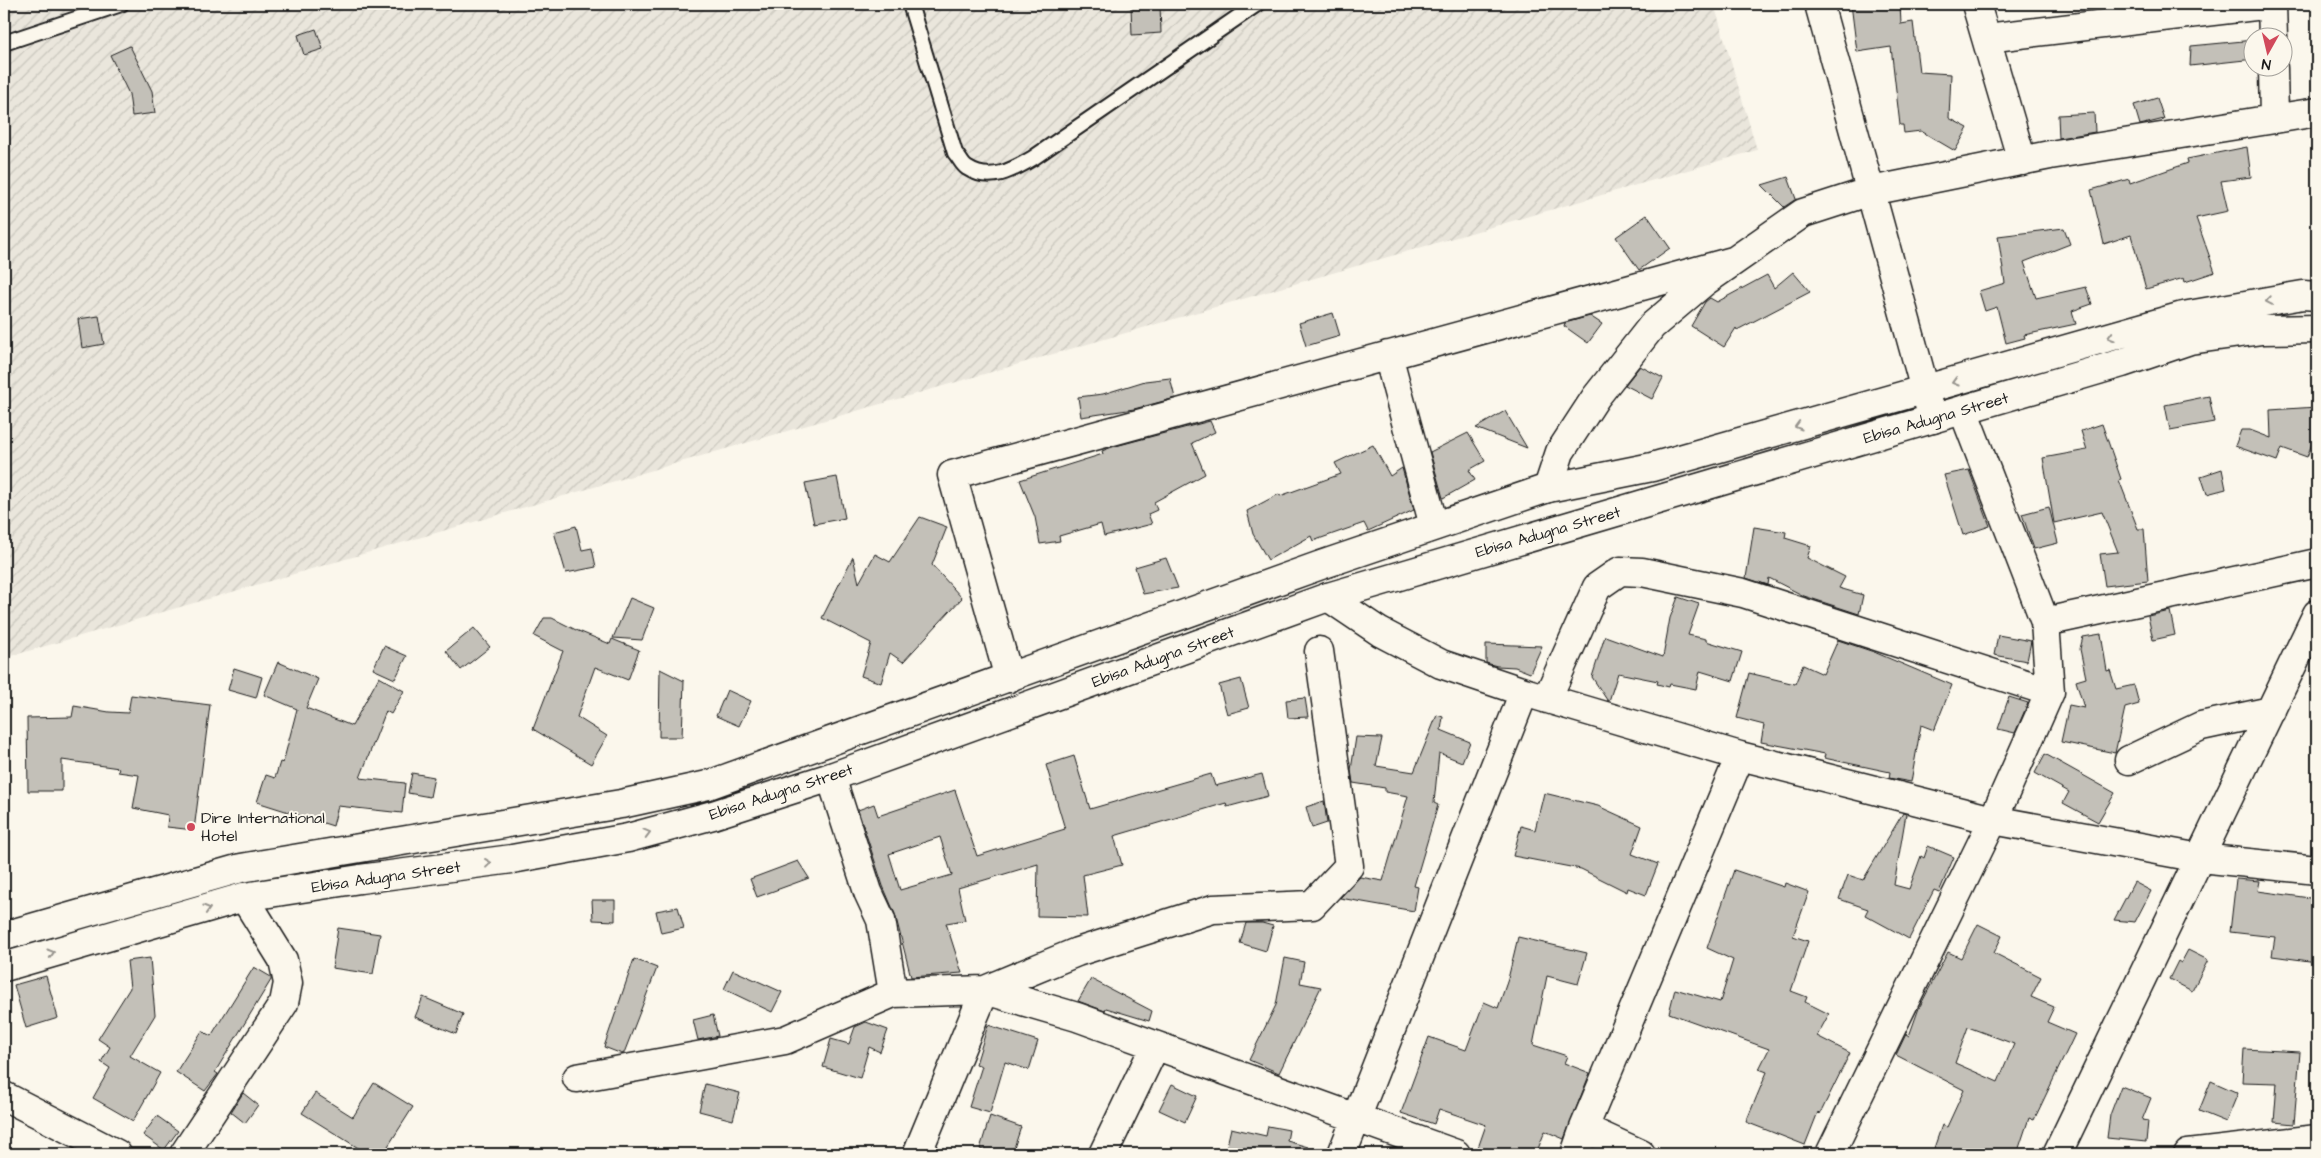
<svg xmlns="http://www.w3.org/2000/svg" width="2321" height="1158" font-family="'Architects Daughter',sans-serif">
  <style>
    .industrial { fill: url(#industrial-furrows) }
    .building { fill: #c3c0b8; stroke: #1c1c1c; fill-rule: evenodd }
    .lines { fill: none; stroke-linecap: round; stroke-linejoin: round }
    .lane-casing { stroke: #1c1c1c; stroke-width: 18 }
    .street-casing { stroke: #1c1c1c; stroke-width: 31 }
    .secondary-casing { stroke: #1c1c1c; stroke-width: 31 }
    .lane { stroke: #fbf7ec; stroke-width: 14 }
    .street { stroke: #fbf7ec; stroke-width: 28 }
    .secondary { stroke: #fbf7ec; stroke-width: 28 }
    .oneway { stroke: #97948e }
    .poi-dot { fill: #d1495b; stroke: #fbf7ec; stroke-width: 2 }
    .labels { text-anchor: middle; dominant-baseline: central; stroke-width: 4; stroke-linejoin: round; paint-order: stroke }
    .street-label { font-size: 16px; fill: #1c1c1c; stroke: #fbf7ec }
    .poi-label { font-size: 16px; fill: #1c1c1c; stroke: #fbf7ec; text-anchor: start }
  </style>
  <defs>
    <pattern id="industrial-furrows" width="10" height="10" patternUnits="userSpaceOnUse" patternTransform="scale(1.25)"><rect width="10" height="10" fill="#eae6dc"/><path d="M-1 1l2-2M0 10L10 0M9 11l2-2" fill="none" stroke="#c8c5bc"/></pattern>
  </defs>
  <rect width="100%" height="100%" fill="#fbf7ec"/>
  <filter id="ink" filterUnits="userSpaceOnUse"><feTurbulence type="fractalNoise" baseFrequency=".02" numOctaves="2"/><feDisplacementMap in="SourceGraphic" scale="10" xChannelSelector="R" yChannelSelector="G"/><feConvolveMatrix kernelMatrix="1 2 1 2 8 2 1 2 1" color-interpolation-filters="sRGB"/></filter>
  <g filter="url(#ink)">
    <path class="industrial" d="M 4,4 L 1714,4 L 1757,150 L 4,658 Z"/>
    <path class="building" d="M 1851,4 L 1900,4 L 1901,24 L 1913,22 L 1919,72 L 1951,74 L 1949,118 L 1968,128 L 1955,151 L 1921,131 L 1904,133 L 1903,125 L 1900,125 L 1891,47 L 1857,52 Z
      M 1160,5 L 1161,33 L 1132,35 L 1131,6 Z
      M 316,29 L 323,49 L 304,55 L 298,35 Z
      M 2254,40 L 2254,59 L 2190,66 L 2191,46 Z
      M 130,46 L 152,91 L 155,113 L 132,116 L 129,94 L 110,55 Z
      M 2157,98 L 2164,119 L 2140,125 L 2134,105 Z
      M 2094,113 L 2095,132 L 2059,138 L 2058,115 Z
      M 2247,147 L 2251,177 L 2221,181 L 2228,211 L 2196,218 L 2215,272 L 2185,282 L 2184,278 L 2146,289 L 2131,235 L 2104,244 L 2091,190 L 2129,179 L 2130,183 L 2188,163 L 2187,159 Z
      M 1788,177 L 1796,199 L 1784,207 L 1762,185 Z
      M 1647,215 L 1670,248 L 1639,270 L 1616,237 Z
      M 2064,228 L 2070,244 L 2024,262 L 2036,298 L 2086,287 L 2092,304 L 2072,311 L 2076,324 L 2024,335 L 2025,338 L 2006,343 L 1997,307 L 1985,311 L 1979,291 L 2005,283 L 1998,236 Z
      M 1793,272 L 1810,292 L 1737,330 L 1736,328 L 1724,347 L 1691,326 L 1705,302 L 1710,298 L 1717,302 L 1767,275 L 1774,288 Z
      M 1333,313 L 1340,336 L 1306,346 L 1299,323 Z
      M 99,316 L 104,344 L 82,348 L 78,319 Z
      M 1590,316 L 1602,324 L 1588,343 L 1564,326 L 1565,323 Z
      M 1640,366 L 1663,378 L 1652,399 L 1625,385 Z
      M 1170,378 L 1175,398 L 1134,409 L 1081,417 L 1078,397 L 1103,394 L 1145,381 Z
      M 2209,396 L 2214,422 L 2170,430 L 2165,405 Z
      M 2317,407 L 2317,430 L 2307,457 L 2282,448 L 2277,461 L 2235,446 L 2241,430 L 2250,430 L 2271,438 L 2270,410 Z
      M 1505,411 L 1527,448 L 1476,428 Z
      M 1210,421 L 1215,432 L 1192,443 L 1205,474 L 1154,502 L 1157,510 L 1148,514 L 1152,524 L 1104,536 L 1101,524 L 1059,536 L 1060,541 L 1040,544 L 1035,517 L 1020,480 L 1103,454 L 1102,451 L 1112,447 Z
      M 2102,424 L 2121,479 L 2119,480 L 2138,529 L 2144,529 L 2148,581 L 2105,586 L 2100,554 L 2118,552 L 2102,512 L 2054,523 L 2043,458 L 2087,450 L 2081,431 Z
      M 1468,433 L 1485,461 L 1469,470 L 1475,480 L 1443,498 L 1430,452 Z
      M 1373,445 L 1390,476 L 1402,468 L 1414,510 L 1368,531 L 1364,523 L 1313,541 L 1311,536 L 1268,560 L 1253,534 L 1247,511 L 1279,494 L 1280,496 L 1341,474 L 1335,463 Z
      M 2222,469 L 2226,489 L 2207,494 L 2201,476 Z
      M 1969,470 L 1990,526 L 1963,535 L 1944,475 Z
      M 837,477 L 845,518 L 814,524 L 805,483 Z
      M 2049,507 L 2058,543 L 2034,549 L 2022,514 Z
      M 920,517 L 947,527 L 932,565 L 962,598 L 903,662 L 890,653 L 881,683 L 861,676 L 871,643 L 822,618 L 853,557 L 859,583 L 875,554 L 890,562 Z
      M 576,526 L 582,550 L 592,548 L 596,567 L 566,573 L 554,532 Z
      M 1754,527 L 1786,532 L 1785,538 L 1811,546 L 1807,558 L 1845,577 L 1839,588 L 1863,595 L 1859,614 L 1804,596 L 1769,578 L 1768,585 L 1746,578 Z
      M 1166,558 L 1178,588 L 1143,594 L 1135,567 Z
      M 1678,597 L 1699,604 L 1688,635 L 1706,639 L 1706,641 L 1742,652 L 1733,681 L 1700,671 L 1696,689 L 1670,684 L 1669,687 L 1657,684 L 1658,681 L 1618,673 L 1609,701 L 1607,700 L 1592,677 L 1605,636 L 1663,657 L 1670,618 Z
      M 630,598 L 654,608 L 642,640 L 613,638 Z
      M 2170,611 L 2175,635 L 2153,640 L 2148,616 Z
      M 544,618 L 552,618 L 576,630 L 610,644 L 612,639 L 639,650 L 628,680 L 595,667 L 577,717 L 607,736 L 591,764 L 533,729 L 563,651 L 534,636 Z
      M 474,628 L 490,647 L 461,670 L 446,651 Z
      M 2101,634 L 2107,671 L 2110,670 L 2116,689 L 2134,685 L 2139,704 L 2125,708 L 2115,753 L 2061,742 L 2069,705 L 2084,708 L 2076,681 L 2086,678 L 2080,649 L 2083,637 Z
      M 1998,635 L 2031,641 L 2027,661 L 1994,655 Z
      M 1838,640 L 1874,652 L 1952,685 L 1934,730 L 1921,725 L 1911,782 L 1889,778 L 1890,772 L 1824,758 L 1825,754 L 1761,742 L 1764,725 L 1737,718 L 1749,673 L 1795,684 L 1803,665 L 1823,674 Z
      M 1486,644 L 1542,646 L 1530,673 L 1515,667 L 1497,666 L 1486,663 Z
      M 384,646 L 407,656 L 395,679 L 373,669 Z
      M 278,662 L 318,679 L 306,708 L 352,726 L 379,677 L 404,691 L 391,714 L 386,711 L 360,778 L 405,783 L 402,813 L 338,806 L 333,826 L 257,802 L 266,775 L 275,778 L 280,762 L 283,763 L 297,709 L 264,695 Z
      M 234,668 L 262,677 L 256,698 L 228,690 Z
      M 660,669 L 684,681 L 682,737 L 659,737 Z
      M 1241,679 L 1249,708 L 1227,714 L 1219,685 Z
      M 727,690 L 751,701 L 739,726 L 716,716 Z
      M 131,695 L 210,705 L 194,830 L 167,827 L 168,815 L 133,808 L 139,775 L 118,772 L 119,768 L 62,760 L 62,791 L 28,791 L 27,718 L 72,717 L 74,706 L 109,712 L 128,713 Z
      M 2009,697 L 2028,703 L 2015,733 L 1998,729 Z
      M 1305,698 L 1308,717 L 1288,718 L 1286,700 Z
      M 1437,715 L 1443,717 L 1441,730 L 1470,742 L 1462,762 L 1439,753 L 1434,803 L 1438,805 L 1414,886 L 1418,887 L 1414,911 L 1340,898 L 1360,877 L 1383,881 L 1408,796 L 1385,792 L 1385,788 L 1353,783 L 1351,770 L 1356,737 L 1382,738 L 1376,766 L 1414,772 Z
      M 2045,754 L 2115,793 L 2098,822 L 2063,803 L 2069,792 L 2035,773 Z
      M 1074,756 L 1090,809 L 1211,774 L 1215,786 L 1262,774 L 1268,796 L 1227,807 L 1226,803 L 1114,836 L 1122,865 L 1083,875 L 1088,917 L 1037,916 L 1038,864 L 958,888 L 965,920 L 946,923 L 962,973 L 911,977 L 895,914 L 883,886 L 858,810 L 874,804 L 878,816 L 955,790 L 977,856 L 1065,829 L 1046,765 ZM 940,837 L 952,875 L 900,890 L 889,854 Z
      M 412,773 L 434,777 L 430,797 L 408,793 Z
      M 1544,793 L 1598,806 L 1642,826 L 1632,854 L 1658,864 L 1646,895 L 1628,888 L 1627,892 L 1581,869 L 1513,856 L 1521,826 L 1535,830 Z
      M 1324,801 L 1327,823 L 1312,828 L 1306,807 Z
      M 1903,813 L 1906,814 L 1894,885 L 1909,889 L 1921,856 L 1924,858 L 1928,846 L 1954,857 L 1939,892 L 1934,890 L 1909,939 L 1865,915 L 1868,909 L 1839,899 L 1848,875 L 1863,880 Z
      M 798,861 L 809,878 L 757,897 L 750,879 Z
      M 1734,870 L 1784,887 L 1785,883 L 1809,892 L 1793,936 L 1808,941 L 1791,991 L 1807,997 L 1805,1002 L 1829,1014 L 1817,1036 L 1850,1053 L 1820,1114 L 1818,1112 L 1805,1145 L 1746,1122 L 1767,1072 L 1759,1069 L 1769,1049 L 1669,1013 L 1675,989 L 1720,1002 L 1733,960 L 1707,948 Z
      M 2236,879 L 2260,881 L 2258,891 L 2317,899 L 2317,962 L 2272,956 L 2275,937 L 2230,932 Z
      M 2134,882 L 2151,891 L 2135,922 L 2114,920 Z
      M 592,900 L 615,900 L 615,921 L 593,920 Z
      M 678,907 L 684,928 L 661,933 L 656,911 Z
      M 1246,923 L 1262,923 L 1273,926 L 1266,951 L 1240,943 Z
      M 1978,924 L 2002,936 L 1994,953 L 2041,977 L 2031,997 L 2054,1007 L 2047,1022 L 2075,1034 L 2034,1120 L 2029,1118 L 2017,1154 L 1932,1154 L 1942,1125 L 1947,1127 L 1964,1090 L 1896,1055 L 1906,1034 L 1909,1036 L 1919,1008 L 1948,952 L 1961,958 ZM 1968,1027 L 2014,1044 L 1998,1082 L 1955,1063 Z
      M 338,928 L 380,934 L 373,974 L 332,968 Z
      M 1518,937 L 1587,953 L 1578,984 L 1547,976 L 1533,1045 L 1567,1056 L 1564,1063 L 1590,1073 L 1564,1139 L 1545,1131 L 1536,1154 L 1494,1154 L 1478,1148 L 1486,1125 L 1439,1109 L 1434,1124 L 1401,1113 L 1429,1037 L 1466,1050 L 1484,1002 L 1498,1008 L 1508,979 Z
      M 2188,950 L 2208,960 L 2192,991 L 2169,979 L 2178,961 L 2181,963 Z
      M 150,958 L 155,1015 L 130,1056 L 160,1073 L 133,1121 L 93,1098 L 110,1068 L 101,1062 L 110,1047 L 98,1039 L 130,988 L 127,961 Z
      M 1285,958 L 1304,962 L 1300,983 L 1321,987 L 1279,1073 L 1249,1060 L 1276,1005 Z
      M 634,959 L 657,968 L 624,1053 L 622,1054 L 604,1047 Z
      M 254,967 L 271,977 L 271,980 L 215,1072 L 218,1074 L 205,1091 L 176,1072 L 202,1031 L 211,1036 Z
      M 733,970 L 782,992 L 772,1012 L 724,989 Z
      M 46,976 L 58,1018 L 26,1028 L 14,985 Z
      M 1091,979 L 1152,1011 L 1149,1021 L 1106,1008 L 1105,1011 L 1078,1001 Z
      M 423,997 L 463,1014 L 456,1034 L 415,1017 Z
      M 713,1015 L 718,1036 L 698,1040 L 693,1020 Z
      M 866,1022 L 888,1030 L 880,1052 L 869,1047 L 860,1078 L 823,1067 L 831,1039 L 849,1044 L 855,1027 Z
      M 988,1025 L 1038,1041 L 1029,1070 L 1005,1062 L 990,1113 L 969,1107 L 982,1066 L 976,1064 Z
      M 2244,1049 L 2300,1052 L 2294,1124 L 2274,1122 L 2277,1083 L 2242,1082 Z
      M 2211,1081 L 2238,1093 L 2226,1122 L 2199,1111 Z
      M 374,1083 L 413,1107 L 383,1154 L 368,1154 L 302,1113 L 315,1093 L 353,1117 Z
      M 705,1084 L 740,1093 L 733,1120 L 699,1111 Z
      M 1172,1084 L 1197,1096 L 1185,1122 L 1159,1110 Z
      M 2121,1086 L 2151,1098 L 2142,1120 L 2148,1121 L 2146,1142 L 2107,1138 L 2110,1115 Z
      M 243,1093 L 258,1105 L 245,1123 L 231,1112 Z
      M 157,1116 L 178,1131 L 164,1150 L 143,1135 Z
      M 990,1116 L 1021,1127 L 1012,1154 L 997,1154 L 980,1149 Z
      M 1268,1126 L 1289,1130 L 1287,1141 L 1308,1147 L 1307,1154 L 1225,1154 L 1231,1128 L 1266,1136 Z"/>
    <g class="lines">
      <defs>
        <path id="lane" d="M 910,4 L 955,153 C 959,157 962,165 967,168 C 990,183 1013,170 1033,158 L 1257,4
          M 4,43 L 121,4"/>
        <path id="street" d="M 1819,4 L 1933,419
          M 1976,4 L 2022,161
          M 2272,4 L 2273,38
          M 1986,38 L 2272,4
          M 2273,68 L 2274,119
          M 1388,355 L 1434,526
          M 1548,488 L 1560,452 L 1596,397 L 1652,326 L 1704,282 L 1803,213 L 1871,191 L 2050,155 L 2317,112
          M 1328,597 L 1380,632 L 1441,664 L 1524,692 L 1740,756 L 1993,820 L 2200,858 L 2317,870
          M 2045,622 L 2317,563
          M 1009,678 L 952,475 L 1733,261
          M 1547,699 L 1597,587 L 1620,571 L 1642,572 L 1743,593 L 2050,692
          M 2129,760 L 2201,726 L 2271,711
          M 831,777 L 868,892 L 881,920 L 893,993 L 985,990 L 1077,1017 L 1456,1154
          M 577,1078 L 785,1040 L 893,993
          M 1584,1128 L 1641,1154
          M 184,1154 L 284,1003 L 288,983 L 283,960 L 244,897
          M 917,1154 L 985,990 L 1077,952 L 1213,909 L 1312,905 L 1349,866 L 1319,651
          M 1103,1154 L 1155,1046
          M 1342,1154 L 1524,692
          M 1575,1154 L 1584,1128 L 1740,756
          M 1830,1154 L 1993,820 L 2050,692 L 2045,622 L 1963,410
          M 2057,1154 L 2317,614
          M 2188,1154 L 2317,1139"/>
        <path id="secondary" d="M 4,936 L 241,868 L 621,804 L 708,785 L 1321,565 L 1548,488 L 1652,467 L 2183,316 L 2303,295 L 2317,296
          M 4,967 L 244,897 L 360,879 L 512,859 L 628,838 L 713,815 L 831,777 L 1328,597 L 2122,363 L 2190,340 L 2262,330 L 2317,329
          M 4,1096 L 117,1154"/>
      </defs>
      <use href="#lane" class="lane-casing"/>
      <use href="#street" class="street-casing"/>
      <use href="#secondary" class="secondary-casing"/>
      <use href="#lane" class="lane"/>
      <use href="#street" class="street"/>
      <use href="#secondary" class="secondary"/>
    </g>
    <defs><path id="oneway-chevron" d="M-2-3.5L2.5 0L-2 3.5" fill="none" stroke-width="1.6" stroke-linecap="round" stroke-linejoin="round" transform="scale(1.25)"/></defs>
    <g class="oneway">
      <use href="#oneway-chevron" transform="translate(2269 301) rotate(170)"/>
      <use href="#oneway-chevron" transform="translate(2111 337) rotate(164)"/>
      <use href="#oneway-chevron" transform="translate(1955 382) rotate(164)"/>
      <use href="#oneway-chevron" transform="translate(1798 426) rotate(164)"/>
      <use href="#oneway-chevron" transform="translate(647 833) rotate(-15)"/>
      <use href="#oneway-chevron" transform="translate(488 863) rotate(-7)"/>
      <use href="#oneway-chevron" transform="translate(207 909) rotate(-17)"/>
      <use href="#oneway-chevron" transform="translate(51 953) rotate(-16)"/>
    </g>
  </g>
  <circle class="poi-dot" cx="191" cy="827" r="5"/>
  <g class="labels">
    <g class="street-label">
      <text transform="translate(1936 418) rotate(-16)">Ebisa Adugna Street</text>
      <text transform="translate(1548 532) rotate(-16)">Ebisa Adugna Street</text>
      <text transform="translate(1163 657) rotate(-20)">Ebisa Adugna Street</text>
      <text transform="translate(781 792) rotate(-18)">Ebisa Adugna Street</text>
      <text transform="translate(386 877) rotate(-8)">Ebisa Adugna Street</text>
    </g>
    <g class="poi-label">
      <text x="201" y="818">Dire International<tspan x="201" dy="18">Hotel</tspan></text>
    </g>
  </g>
  <rect width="2321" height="1158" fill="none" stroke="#fbf7ec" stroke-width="20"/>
  <rect x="10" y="10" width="2301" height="1138" fill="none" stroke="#1c1c1c" stroke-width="2" filter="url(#ink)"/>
  <g transform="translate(2268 52) rotate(188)"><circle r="24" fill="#fbf7ec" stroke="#a29f99"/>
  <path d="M0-4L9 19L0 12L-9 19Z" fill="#d1495b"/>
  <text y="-8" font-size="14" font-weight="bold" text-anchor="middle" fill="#1c1c1c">N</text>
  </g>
</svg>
